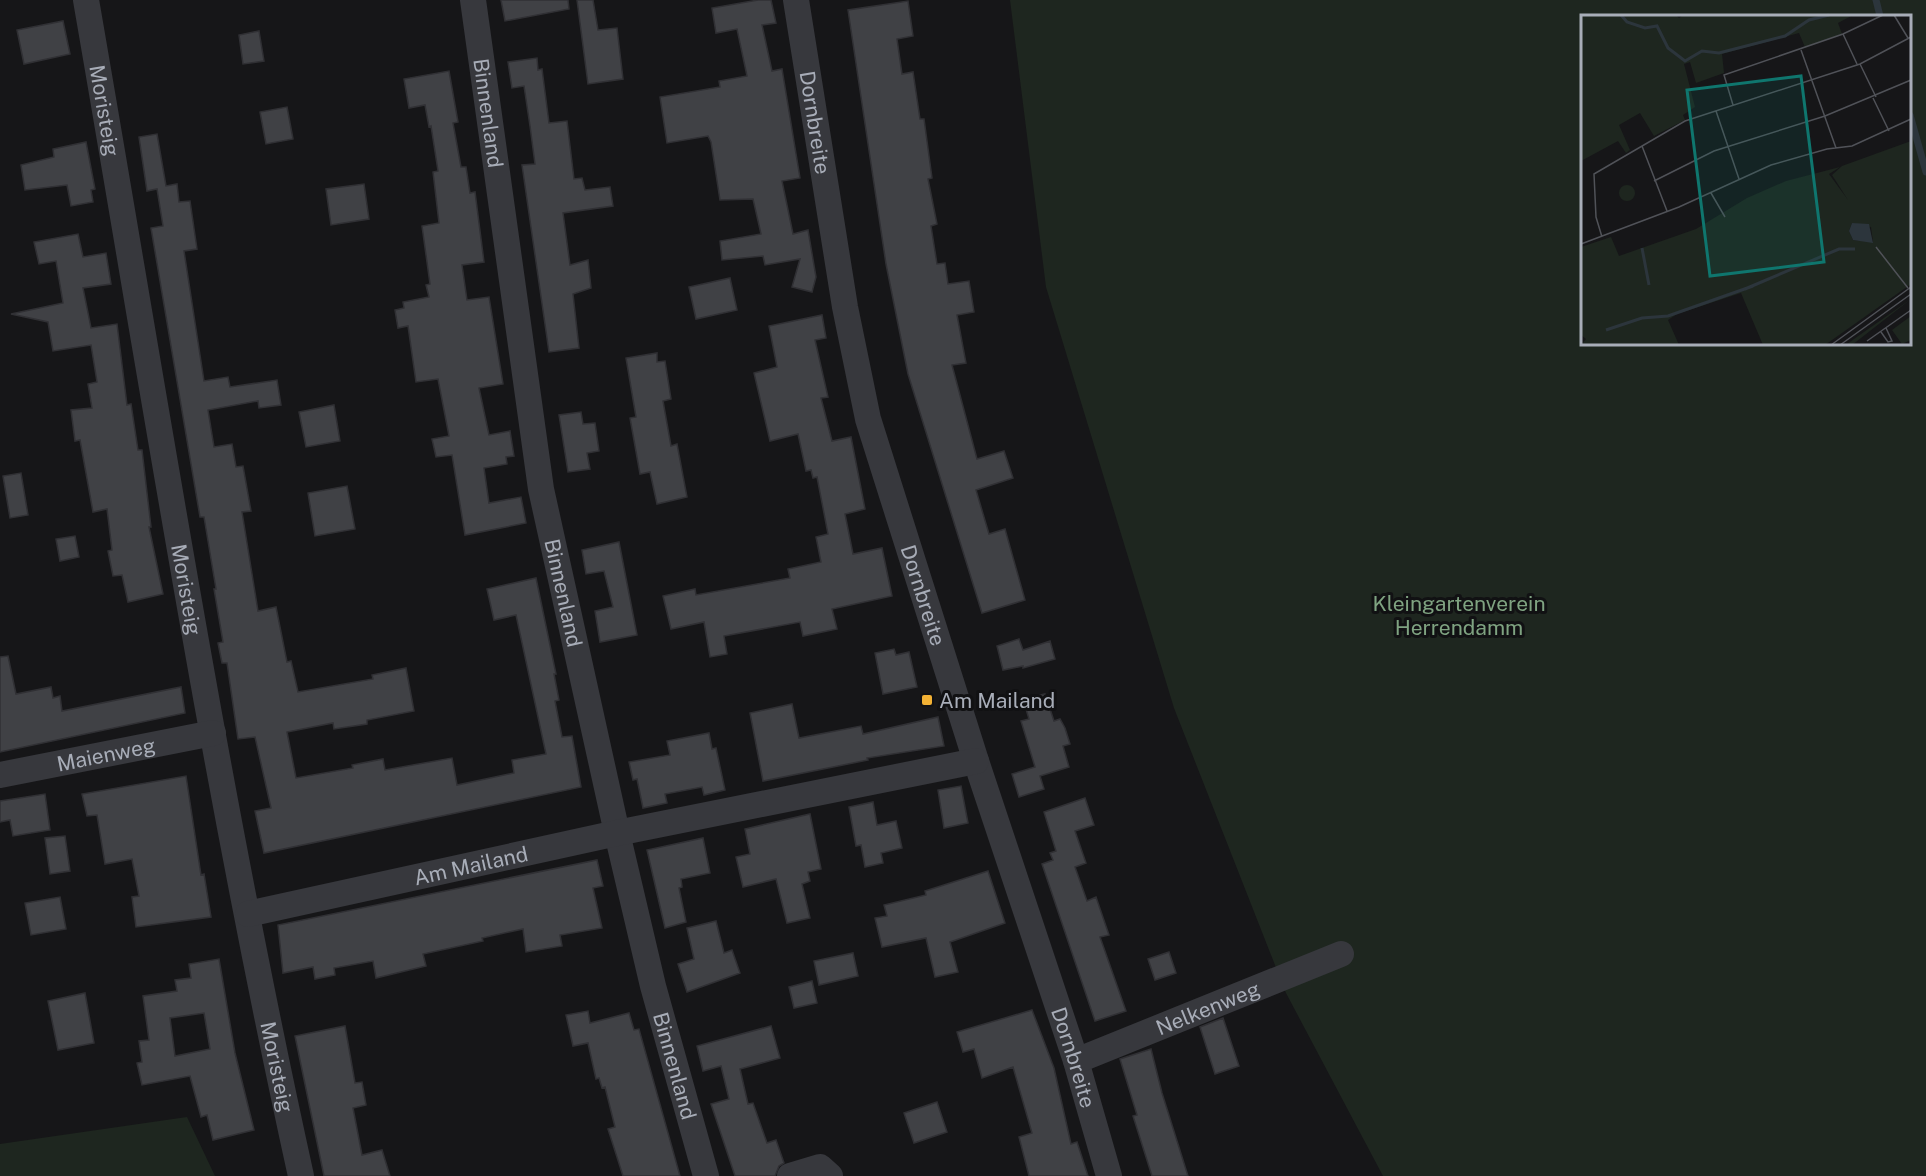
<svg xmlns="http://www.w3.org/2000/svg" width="1926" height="1176" font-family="'Public Sans',sans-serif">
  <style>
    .green { fill: #1e261f; fill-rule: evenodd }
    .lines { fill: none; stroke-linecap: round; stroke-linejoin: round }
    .stream { stroke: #2c353c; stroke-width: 7 }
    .building { fill: #404145; stroke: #303034; stroke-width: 1.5; fill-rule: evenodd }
    .minor { stroke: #37383d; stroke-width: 26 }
    .poi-dot { fill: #f2b134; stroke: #111113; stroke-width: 2 }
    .labels { text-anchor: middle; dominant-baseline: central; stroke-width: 6; stroke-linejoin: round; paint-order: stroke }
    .street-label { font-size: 21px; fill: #a8adb8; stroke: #111113 }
    .park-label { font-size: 21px; fill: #7fa381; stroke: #111113 }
    .poi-label { font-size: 21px; fill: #a8adb8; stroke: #111113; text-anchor: start }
    .inset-river { fill: none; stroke: #2c353c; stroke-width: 3 }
    .inset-road { fill: none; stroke: #505258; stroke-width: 1.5 }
    .view { fill: #0f766e; fill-opacity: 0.15; stroke: #0f766e; stroke-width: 3 }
    .inset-edge { fill: none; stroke: #a8adb8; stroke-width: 3 }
  </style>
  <rect width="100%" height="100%" fill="#161618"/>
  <path class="green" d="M 1010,0 L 1926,0 L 1926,1176 L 1383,1176 L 1286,993 L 1174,708 L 1046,287 ZM 1582,16 L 1910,16 L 1910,344 L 1582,344 Z
    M 187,1117 L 215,1176 L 0,1176 L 0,1144 Z"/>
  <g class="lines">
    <path class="stream" d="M 1876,0 L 1880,16
      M 1910,115 L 1926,172"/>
  </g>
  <path class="building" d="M 501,0 L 568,0 L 569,9 L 505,21 Z
    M 577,0 L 593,0 L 598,30 L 617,28 L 623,79 L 588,84 Z
    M 758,0 L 771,0 L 776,23 L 762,25 L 772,71 L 782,69 L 800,178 L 782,181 L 793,234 L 808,230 L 816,277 L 812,292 L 792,287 L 800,259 L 765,265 L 763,256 L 722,260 L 720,241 L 761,234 L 753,199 L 720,200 L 711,142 L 708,136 L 667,143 L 660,97 L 720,87 L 719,81 L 747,76 L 737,29 L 716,33 L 712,8 Z
    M 908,1 L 913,36 L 897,39 L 902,74 L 913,72 L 920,119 L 924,119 L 932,178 L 928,179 L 937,224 L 931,226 L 937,264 L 945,263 L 948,284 L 969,281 L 974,312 L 957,315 L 966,363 L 952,365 L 977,459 L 1004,451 L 1013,478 L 976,490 L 989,534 L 1005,529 L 1025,600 L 982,613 L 908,374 L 886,264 L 848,10 Z
    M 63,21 L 70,54 L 24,64 L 17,30 Z
    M 259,31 L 264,61 L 243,64 L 239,35 Z
    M 537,58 L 538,70 L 542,69 L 549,123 L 567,121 L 574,179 L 582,178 L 585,190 L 610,187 L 613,206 L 563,213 L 570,265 L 588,260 L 591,288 L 573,294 L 579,348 L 549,352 L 522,165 L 535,164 L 530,126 L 524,86 L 512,88 L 508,62 Z
    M 449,71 L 458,122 L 453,123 L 461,167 L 466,167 L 470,193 L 475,192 L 484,262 L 462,265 L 467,300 L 489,297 L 503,384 L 479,388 L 489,435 L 510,431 L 514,456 L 506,457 L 507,464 L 484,468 L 489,503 L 521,497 L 526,523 L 465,535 L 452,455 L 436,457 L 432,439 L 449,436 L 438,379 L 416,382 L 408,326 L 398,328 L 395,310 L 404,308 L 403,302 L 429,297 L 426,285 L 430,284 L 422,226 L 439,223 L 433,172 L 438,171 L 431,126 L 429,127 L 425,105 L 409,108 L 404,79 Z
    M 287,107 L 293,139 L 266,144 L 260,112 Z
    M 157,134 L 166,186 L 177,184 L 179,202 L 190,201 L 197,249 L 184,251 L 204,381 L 228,377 L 230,387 L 277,380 L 281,405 L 259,408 L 258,401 L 208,410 L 214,447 L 232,444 L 236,467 L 243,466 L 251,511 L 242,512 L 258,611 L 276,607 L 287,662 L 291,661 L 298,692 L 373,679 L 372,675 L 406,668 L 414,711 L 367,720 L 367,724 L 334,729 L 333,723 L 287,732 L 296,778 L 353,768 L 352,765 L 383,759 L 385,770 L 452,758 L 457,785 L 514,773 L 512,760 L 546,754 L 516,615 L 494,620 L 487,589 L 536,578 L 556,674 L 554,674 L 559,700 L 555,701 L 562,737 L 572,736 L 581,787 L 264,853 L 255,811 L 271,808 L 255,737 L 238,739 L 227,663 L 222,663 L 218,643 L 223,642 L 214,589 L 216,589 L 204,517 L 200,517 L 151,228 L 163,226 L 157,189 L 147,191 L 139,137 Z
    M 86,142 L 95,189 L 91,190 L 93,202 L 71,206 L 67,185 L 25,190 L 21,165 L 54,157 L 53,149 Z
    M 364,184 L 369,219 L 331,225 L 326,189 Z
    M 78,234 L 83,257 L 106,253 L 111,284 L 83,288 L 91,328 L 117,324 L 127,405 L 131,404 L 138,450 L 142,450 L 151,527 L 149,527 L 163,594 L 128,602 L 122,575 L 113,576 L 108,551 L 112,550 L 107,509 L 93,512 L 80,440 L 75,441 L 71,410 L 92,408 L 88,384 L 97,382 L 91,345 L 53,351 L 48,322 L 11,314 L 63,303 L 56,261 L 39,264 L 34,242 Z
    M 730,278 L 737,310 L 696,319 L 689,287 Z
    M 822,315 L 826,338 L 815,340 L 828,397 L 821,398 L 832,441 L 851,437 L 865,509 L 845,514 L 853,554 L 882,548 L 892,596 L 832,609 L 837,629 L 803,636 L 800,622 L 724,636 L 727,654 L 710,657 L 704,622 L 671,629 L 663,596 L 695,589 L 696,595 L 790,578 L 788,569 L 821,562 L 816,537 L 828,534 L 817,477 L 813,478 L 811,470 L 806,471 L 798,434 L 770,441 L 754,373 L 777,367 L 769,326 Z
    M 657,353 L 657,362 L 665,361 L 671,399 L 663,401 L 671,446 L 677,444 L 687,497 L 657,504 L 650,472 L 640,474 L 630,418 L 636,417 L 626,358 Z
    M 334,405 L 340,441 L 306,447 L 299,412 Z
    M 581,412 L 583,424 L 595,423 L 599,451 L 587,453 L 590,469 L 568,472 L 559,415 Z
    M 21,473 L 28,515 L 10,518 L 3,476 Z
    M 347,486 L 355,529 L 315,536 L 308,493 Z
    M 75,536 L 79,557 L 60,561 L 56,539 Z
    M 619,542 L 637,635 L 600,642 L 595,611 L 613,607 L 604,571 L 586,574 L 582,550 Z
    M 1019,639 L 1023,650 L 1050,641 L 1055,659 L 1023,668 L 1023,666 L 1003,670 L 997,646 Z
    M 894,649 L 896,655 L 909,652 L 917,687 L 883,694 L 875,653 Z
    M 8,656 L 16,694 L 51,687 L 53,698 L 60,696 L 62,711 L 181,687 L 185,713 L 0,752 L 0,657 Z
    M 1045,694 L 1054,721 L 1060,719 L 1065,728 L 1070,744 L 1063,746 L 1069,767 L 1040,776 L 1044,789 L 1019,797 L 1012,774 L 1035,767 L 1021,721 L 1029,719 L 1023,699 Z
    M 792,704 L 799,738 L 861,726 L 863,734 L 938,717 L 944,746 L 867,758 L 868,760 L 763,781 L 750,713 Z
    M 709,733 L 712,749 L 716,748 L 725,790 L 704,795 L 702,787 L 665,794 L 667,803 L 643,808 L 637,779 L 633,780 L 629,762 L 670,755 L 667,741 Z
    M 186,776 L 201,875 L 204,874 L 211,917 L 136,927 L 132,897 L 139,896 L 132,859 L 105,864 L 97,815 L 87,816 L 82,794 Z
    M 961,786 L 968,823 L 944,828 L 938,790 Z
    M 45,794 L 50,830 L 13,836 L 10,820 L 0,822 L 0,801 Z
    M 1085,798 L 1094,825 L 1075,831 L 1086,863 L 1075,867 L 1087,901 L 1096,897 L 1109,935 L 1100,937 L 1126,1011 L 1095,1021 L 1042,864 L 1053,860 L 1050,853 L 1056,851 L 1044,812 Z
    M 873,802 L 877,825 L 896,821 L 902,848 L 881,853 L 883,863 L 865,867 L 861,845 L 856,846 L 849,807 Z
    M 810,814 L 821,869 L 808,872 L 810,881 L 802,884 L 810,918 L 787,923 L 776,879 L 743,887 L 736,857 L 750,854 L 745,829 Z
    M 65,836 L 70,871 L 50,874 L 45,838 Z
    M 703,838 L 710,873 L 681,879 L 682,887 L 679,888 L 686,922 L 665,928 L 647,850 Z
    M 597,860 L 603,886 L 593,888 L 602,928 L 560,935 L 562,946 L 526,952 L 523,929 L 482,938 L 483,941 L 423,954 L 426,966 L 376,978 L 373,961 L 334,968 L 335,975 L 315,979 L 313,967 L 283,973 L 278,925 Z
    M 988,871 L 1005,923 L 950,942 L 958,972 L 935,977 L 926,938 L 882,947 L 875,918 L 887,916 L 884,905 L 926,895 L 925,891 Z
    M 60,897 L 66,929 L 31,935 L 25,903 Z
    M 716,921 L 724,953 L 732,950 L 740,973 L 687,992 L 678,964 L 694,959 L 687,928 Z
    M 1169,952 L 1176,973 L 1155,980 L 1148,959 Z
    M 853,953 L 858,976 L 819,985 L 814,961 Z
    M 219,959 L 235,1053 L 254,1130 L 213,1140 L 207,1115 L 201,1117 L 190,1076 L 142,1085 L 137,1063 L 142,1062 L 139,1041 L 149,1040 L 143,996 L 177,991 L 175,980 L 191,978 L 189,964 ZM 204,1013 L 210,1049 L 175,1056 L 170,1018 Z
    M 812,981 L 817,1003 L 794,1008 L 789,987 Z
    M 85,993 L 94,1043 L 58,1050 L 48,1001 Z
    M 1032,1010 L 1054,1068 L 1071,1144 L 1077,1142 L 1088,1176 L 1029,1176 L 1019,1137 L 1032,1133 L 1013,1067 L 982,1078 L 974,1049 L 963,1052 L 957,1032 Z
    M 588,1011 L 590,1023 L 629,1013 L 634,1030 L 639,1029 L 680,1176 L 623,1176 L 608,1129 L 615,1127 L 605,1087 L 602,1088 L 599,1078 L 596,1079 L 588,1043 L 573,1046 L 566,1015 Z
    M 1223,1018 L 1239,1066 L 1215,1074 L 1200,1027 Z
    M 345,1026 L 355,1083 L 362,1082 L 366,1105 L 353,1108 L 362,1155 L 382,1150 L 390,1176 L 324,1176 L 295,1036 Z
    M 771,1026 L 780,1058 L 740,1069 L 748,1104 L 753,1103 L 767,1143 L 776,1140 L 784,1163 L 779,1166 L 775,1176 L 735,1176 L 711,1104 L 729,1099 L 721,1066 L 703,1071 L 697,1046 Z
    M 1151,1049 L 1162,1093 L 1188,1176 L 1152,1176 L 1133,1116 L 1137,1115 L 1120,1059 Z
    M 937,1102 L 947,1132 L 914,1143 L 904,1113 Z"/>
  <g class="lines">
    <g class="minor">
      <path id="s1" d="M 86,0 C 154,392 215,787 301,1176"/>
      <path id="s2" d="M 473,0 L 541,489 L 617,833 L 653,986 L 706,1176"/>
      <path id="s3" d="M 796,0 L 845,307 L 868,419 L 976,761 L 1076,1061 L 1109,1176"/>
      <path id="s4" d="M 0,775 L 213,733"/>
      <path id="s5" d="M 248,914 L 617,833 L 976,761"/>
      <path id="s6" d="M 1076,1061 L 1341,954"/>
      <path d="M 790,1176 L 820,1167 L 830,1176"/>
    </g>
  </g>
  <rect class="poi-dot" x="921" y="694" width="12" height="12" rx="3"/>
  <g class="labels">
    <g class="street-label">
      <text stroke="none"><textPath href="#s1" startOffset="112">Moristeig</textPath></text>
      <text stroke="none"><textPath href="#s2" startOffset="114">Binnenland</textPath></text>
      <text stroke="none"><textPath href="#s3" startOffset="124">Dornbreite</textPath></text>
      <text stroke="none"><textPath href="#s1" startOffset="598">Moristeig</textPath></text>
      <text stroke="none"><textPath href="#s2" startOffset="600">Binnenland</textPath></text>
      <text stroke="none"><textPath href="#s3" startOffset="610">Dornbreite</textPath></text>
      <text stroke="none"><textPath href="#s4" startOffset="108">Maienweg</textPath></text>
      <text stroke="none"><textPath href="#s5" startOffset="228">Am Mailand</textPath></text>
      <text stroke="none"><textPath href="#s6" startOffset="142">Nelkenweg</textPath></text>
      <text stroke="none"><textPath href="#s3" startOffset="1096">Dornbreite</textPath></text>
      <text stroke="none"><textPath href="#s2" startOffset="1086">Binnenland</textPath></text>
      <text stroke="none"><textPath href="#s1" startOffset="1084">Moristeig</textPath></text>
    </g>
    <g class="park-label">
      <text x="1459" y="603">Kleingartenverein<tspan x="1459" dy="24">Herrendamm</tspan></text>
    </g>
    <g class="poi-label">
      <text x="939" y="700">Am Mailand</text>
    </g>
  </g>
  <g transform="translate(1581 15)">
    <rect width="330" height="330" fill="#161618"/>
    <path d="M 0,0 L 95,0 L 98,3 L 102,0 L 272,0 L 257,8 L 261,19 L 224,32 L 218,18 L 141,39 L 143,58 L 115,68 L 109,47 L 103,49 L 114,92 L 102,100 L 104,105 L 73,121 L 59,98 L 38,110 L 49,135 L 45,138 L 37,126 L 0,146 ZM 330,126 L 330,269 L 244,330 L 182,330 L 160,278 L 96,299 L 87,305 L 98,330 L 0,330 L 5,324 L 0,320 L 0,232 L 30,222 L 38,241 L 115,214 L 166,183 L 205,166 L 259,152 L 248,159 L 267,185 L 251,160 L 261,151 ZM 271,208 L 290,212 L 292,227 L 272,225 L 268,216 ZM38 178a8 8 0 1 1 16 0a8 8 0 1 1-16 0ZM 330,284 L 271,330 L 265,330 L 273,324 ZM 330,301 L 330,325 L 321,329 L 311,315 Z" fill="#1e261f" fill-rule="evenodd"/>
    <path d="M 271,208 L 288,209 L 292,228 L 272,225 L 268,216 Z" fill="#2c353c"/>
    <path class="inset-river" d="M 40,0 L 46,7 L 64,13 L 76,11 L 87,33 L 104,46 L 121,36 L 138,38 L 204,21 L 228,5 L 248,0M 61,233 L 68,270M 164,274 L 258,234 L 274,234M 25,315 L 61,303 L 87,301 L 172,271"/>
    <path class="inset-road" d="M 313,0 L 327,23M 262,19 L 276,49M 220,35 L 255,133M 279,49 L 295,82M 292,83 L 308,116M 152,90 L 143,60 L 262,19 L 302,0M 135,96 L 158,164M 61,131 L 86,196M 73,166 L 133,136 L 244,101 L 330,65M 130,178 L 144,202M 21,222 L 15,202 L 13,159 L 104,106 L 279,49 L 330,22M 0,229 L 98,192 L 190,150 L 246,134 L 271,131 L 330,104M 295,232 L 327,273M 300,317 L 307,327 L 311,326 L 305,313M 286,326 L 330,295M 250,330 L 330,272M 259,330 L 330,279"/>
    <path class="view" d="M 220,61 L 243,247 L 129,261 L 106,75 Z"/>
    <rect width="330" height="330" class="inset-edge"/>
  </g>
</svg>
